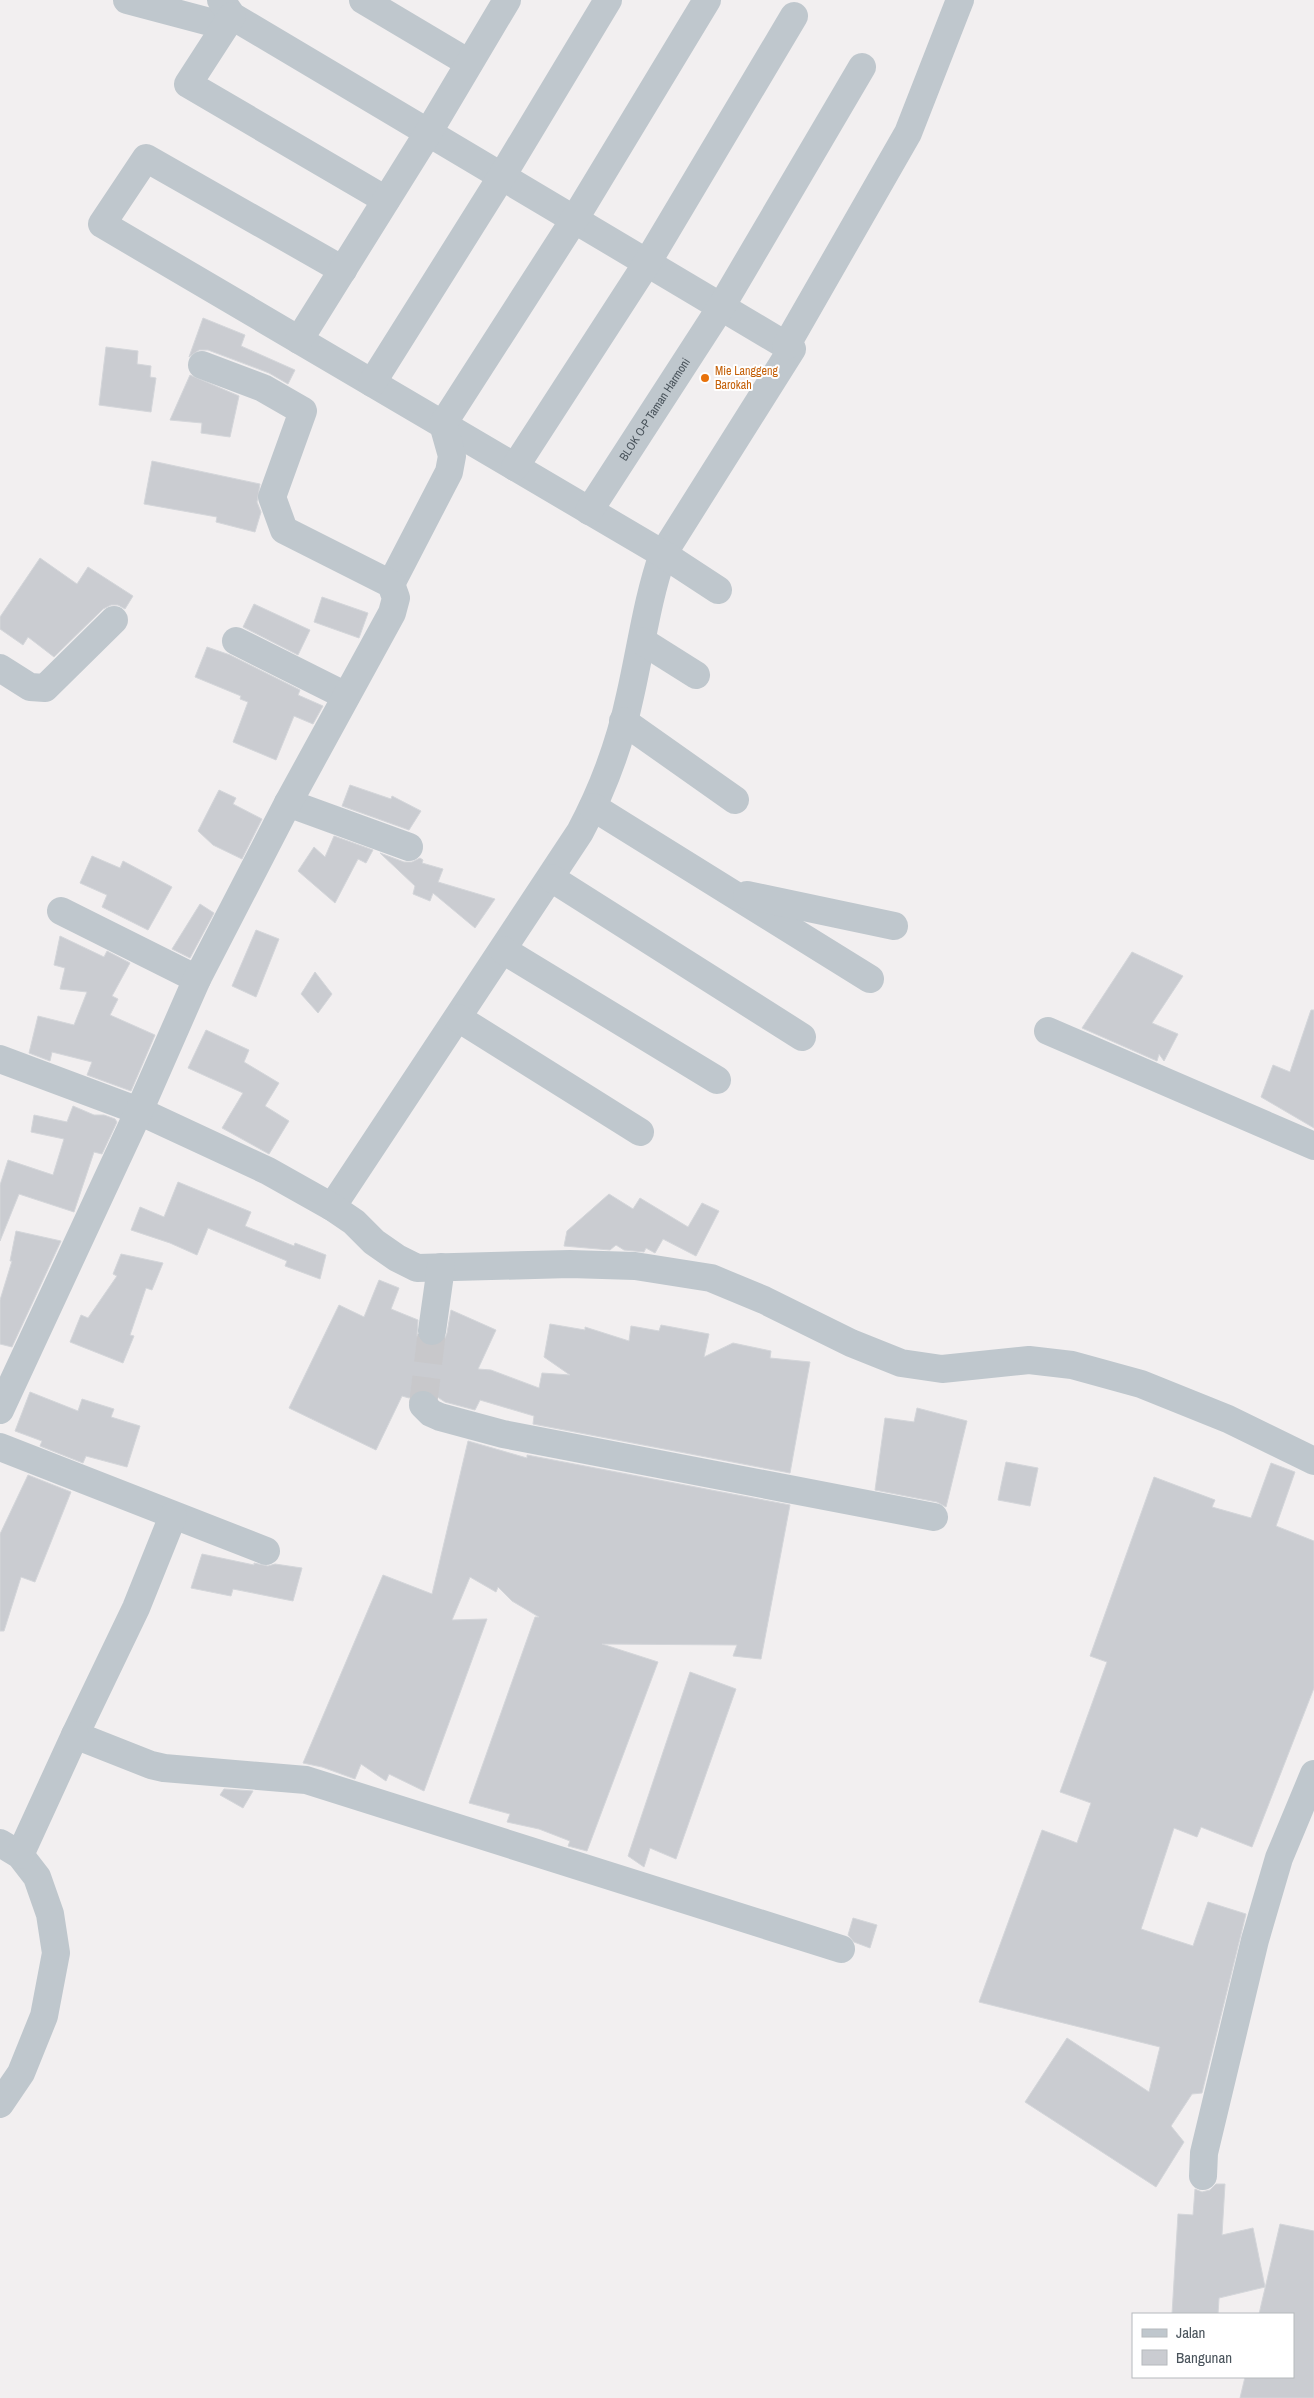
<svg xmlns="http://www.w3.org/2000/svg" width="1314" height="2398" font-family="'Archivo Narrow',sans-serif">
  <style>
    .building { fill: #caccd1; stroke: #d4d6da }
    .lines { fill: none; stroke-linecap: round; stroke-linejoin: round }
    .minor-tunnel { stroke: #c8c8cb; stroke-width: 28; stroke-dasharray: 28 14; stroke-linecap: butt }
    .minor { stroke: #bfc7cd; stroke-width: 28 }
    .food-dot { fill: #e8710a; stroke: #fff; stroke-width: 2 }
    .labels { text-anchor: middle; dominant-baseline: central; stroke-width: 4; stroke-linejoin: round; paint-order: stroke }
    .food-label { font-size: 12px; fill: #c56008; stroke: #fff; text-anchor: start }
    .street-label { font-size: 12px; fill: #49535b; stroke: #fff }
  </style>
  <rect width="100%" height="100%" fill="#f2eff0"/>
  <path class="building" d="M 203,318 L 245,335 L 241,346 L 295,370 L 288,384 L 269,373 L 208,350 L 199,350 L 189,357 Z
    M 106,347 L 138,351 L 137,364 L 151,366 L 150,377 L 156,378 L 151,412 L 99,405 Z
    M 190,375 L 239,396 L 230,437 L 201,433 L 202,423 L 170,420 Z
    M 152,461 L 260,484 L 257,502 L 261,512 L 255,532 L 216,522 L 217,517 L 144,504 Z
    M 40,558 L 77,584 L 88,567 L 133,596 L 125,609 L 118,605 L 111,605 L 103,609 L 54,657 L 28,637 L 23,645 L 0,629 L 0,617 Z
    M 322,597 L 368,613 L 359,638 L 314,622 Z
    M 254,604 L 310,630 L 298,655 L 243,627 Z
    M 207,647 L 230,655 L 300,690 L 298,695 L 323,706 L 313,724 L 294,716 L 276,760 L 233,742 L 248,702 L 240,699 L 241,696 L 195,677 Z
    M 350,785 L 391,799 L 392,796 L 421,811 L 409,830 L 342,806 Z
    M 219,790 L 236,798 L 233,804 L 262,819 L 242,859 L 213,845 L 198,831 Z
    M 334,836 L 373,850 L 366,863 L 358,859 L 335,903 L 298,871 L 314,847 L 325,857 Z
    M 380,853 L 404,862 L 412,862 L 420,858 L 423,860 L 422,863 L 443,869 L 438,882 L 495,899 L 475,928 L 433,893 L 430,901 L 413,894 L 415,886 Z
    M 92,856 L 120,868 L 123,861 L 172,887 L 148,930 L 102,907 L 107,895 L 80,883 Z
    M 200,904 L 214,913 L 190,958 L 172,949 Z
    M 256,930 L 279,939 L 256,997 L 232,986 Z
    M 60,936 L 104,957 L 107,951 L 130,963 L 112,996 L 118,999 L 110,1015 L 155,1035 L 131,1091 L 87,1075 L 92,1062 L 52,1052 L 50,1061 L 29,1053 L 38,1016 L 74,1025 L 87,992 L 60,989 L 65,968 L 54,965 Z
    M 1132,952 L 1183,976 L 1152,1023 L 1178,1034 L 1164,1061 L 1159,1054 L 1157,1061 L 1082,1028 Z
    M 315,972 L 332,994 L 318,1013 L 301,994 Z
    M 1311,1010 L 1314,1010 L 1314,1128 L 1261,1097 L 1273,1065 L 1290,1072 Z
    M 206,1030 L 249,1050 L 244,1062 L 279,1083 L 265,1106 L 289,1121 L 269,1154 L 222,1128 L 243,1093 L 188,1068 Z
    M 73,1106 L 94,1115 L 104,1115 L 115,1119 L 117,1122 L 102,1154 L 94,1152 L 74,1212 L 19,1194 L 0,1241 L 0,1185 L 8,1160 L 53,1175 L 64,1139 L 31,1132 L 34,1115 L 67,1122 Z
    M 178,1182 L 251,1212 L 245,1226 L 294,1246 L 295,1243 L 326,1255 L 320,1279 L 285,1266 L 287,1261 L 208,1228 L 197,1255 L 170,1243 L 131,1230 L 140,1207 L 164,1217 Z
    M 609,1194 L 633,1209 L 640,1198 L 688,1227 L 702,1203 L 719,1211 L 696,1256 L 663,1239 L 655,1253 L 646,1248 L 644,1252 L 624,1250 L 616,1245 L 610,1250 L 564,1246 L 567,1231 Z
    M 16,1231 L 61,1241 L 12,1347 L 0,1344 L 0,1300 L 12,1261 L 10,1261 Z
    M 121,1254 L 163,1263 L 152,1290 L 146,1288 L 130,1335 L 134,1336 L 123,1363 L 70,1342 L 81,1315 L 88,1318 L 117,1276 L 113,1274 Z
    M 379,1280 L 399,1288 L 391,1309 L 418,1320 L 417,1336 L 423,1344 L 430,1346 L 437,1346 L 444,1341 L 447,1333 L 451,1310 L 496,1330 L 478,1369 L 491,1370 L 539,1388 L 542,1373 L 570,1375 L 544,1357 L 550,1324 L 585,1330 L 585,1327 L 629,1341 L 631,1326 L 659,1331 L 661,1325 L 709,1334 L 704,1357 L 733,1343 L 771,1351 L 770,1358 L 810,1362 L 790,1473 L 533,1424 L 534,1416 L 480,1400 L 475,1410 L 445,1402 L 427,1390 L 418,1390 L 409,1398 L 402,1396 L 376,1450 L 289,1408 L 339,1305 L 364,1317 Z
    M 30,1392 L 78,1411 L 82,1399 L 114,1409 L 111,1417 L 140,1426 L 127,1467 L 86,1456 L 83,1463 L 40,1446 L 42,1441 L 15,1431 Z
    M 917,1408 L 967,1421 L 946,1507 L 937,1502 L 875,1490 L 885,1418 L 914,1422 Z
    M 468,1441 L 527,1458 L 527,1455 L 790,1505 L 761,1659 L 733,1656 L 737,1645 L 602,1644 L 658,1662 L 587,1851 L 568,1846 L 570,1841 L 539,1829 L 507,1822 L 510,1814 L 469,1803 L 535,1617 L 539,1617 L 512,1601 L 498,1587 L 496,1592 L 470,1577 L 452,1620 L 487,1619 L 424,1791 L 389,1774 L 386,1781 L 361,1764 L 355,1779 L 322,1767 L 303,1763 L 383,1575 L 432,1594 Z
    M 1006,1462 L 1038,1468 L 1030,1506 L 998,1500 Z
    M 1271,1463 L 1295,1472 L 1276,1526 L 1314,1541 L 1314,1688 L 1252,1847 L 1201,1827 L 1197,1837 L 1174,1828 L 1141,1929 L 1193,1946 L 1208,1902 L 1246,1914 L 1202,2093 L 1192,2094 L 1171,2126 L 1184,2142 L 1156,2187 L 1025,2102 L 1067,2038 L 1149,2092 L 1160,2047 L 979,2002 L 1042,1830 L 1077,1843 L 1091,1803 L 1060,1792 L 1107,1662 L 1090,1656 L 1154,1477 L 1215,1500 L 1212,1507 L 1251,1518 Z
    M 28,1475 L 71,1492 L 35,1582 L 21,1577 L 4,1631 L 0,1631 L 0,1534 Z
    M 202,1554 L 254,1565 L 254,1563 L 268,1566 L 275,1564 L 302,1568 L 293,1601 L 233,1589 L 231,1596 L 191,1588 Z
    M 690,1672 L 736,1689 L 676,1859 L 650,1848 L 644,1867 L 628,1856 Z
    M 224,1789 L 253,1791 L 243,1808 L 220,1795 Z
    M 853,1918 L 877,1925 L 870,1948 L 854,1942 L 848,1935 Z
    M 1216,2184 L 1225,2184 L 1222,2235 L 1253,2228 L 1265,2287 L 1219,2298 L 1218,2314 L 1172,2314 L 1178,2214 L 1193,2215 L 1195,2189 L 1202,2192 L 1210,2190 Z
    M 1280,2224 L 1314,2231 L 1314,2398 L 1240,2398 L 1245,2377 L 1293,2377 L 1293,2314 L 1259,2314 Z"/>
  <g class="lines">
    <path class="minor-tunnel" d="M 423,1405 L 432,1331"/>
    <g class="minor">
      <path d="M 127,0 L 225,26"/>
      <path d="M 221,0 L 232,16 L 792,349 L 663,554 C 647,600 641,648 630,696 C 620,743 603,789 580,832 L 332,1207"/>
      <path d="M 363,0 L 469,63"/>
      <path d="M 232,16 L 188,84 L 386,200"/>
      <path d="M 343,270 L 146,158 L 102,224 L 663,554 L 718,590"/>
      <path d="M 299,340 L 428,133 L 507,0"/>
      <path d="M 786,346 L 908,133 L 960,0"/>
      <path d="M 372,383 L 502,176 L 608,0"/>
      <path d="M 515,467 L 647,263 L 794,16"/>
      <path id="s1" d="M 589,511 L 721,307 L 862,67"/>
      <path d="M 391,584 L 449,472 L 452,456 L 443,424 L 574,220 L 707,0"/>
      <path d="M 236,641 L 346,696"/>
      <path d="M 642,641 L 696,675"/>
      <path d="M 0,668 L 30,687 L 45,688 L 114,620"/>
      <path d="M 623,721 L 735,800"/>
      <path d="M 288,803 L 409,847"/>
      <path d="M 593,807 L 870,979"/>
      <path d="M 551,878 L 802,1037"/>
      <path d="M 747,895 L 894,926"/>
      <path d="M 61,911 L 197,979"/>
      <path d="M 503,950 L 717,1080"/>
      <path d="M 458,1018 L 640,1132"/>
      <path d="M 1048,1031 L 1314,1146"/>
      <path d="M 0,1059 L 139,1111 L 268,1171 L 332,1207 L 354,1222 L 374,1242 L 397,1258 L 417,1268 L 570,1264 L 635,1266 L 711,1278 L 764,1300 L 851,1343 L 901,1363 L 942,1369 L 1029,1360 L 1072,1365 L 1141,1384 L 1228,1419 L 1314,1461"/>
      <path d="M 432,1331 L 441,1267"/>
      <path d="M 423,1405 L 431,1413 L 440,1417 L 503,1434 L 934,1517"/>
      <path d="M 0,1410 L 139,1111 L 197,979 L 288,803 L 392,613 L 396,598 L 391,584 L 284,530 L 272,497 L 303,411 L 263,388 L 202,365"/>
      <path d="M 0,1447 L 266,1551"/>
      <path d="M 173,1516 L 136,1608 L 75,1735 L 151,1765 L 164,1768 L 306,1780 L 841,1949"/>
      <path d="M 0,1843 L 20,1855 L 37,1877 L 50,1914 L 56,1953 L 44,2016 L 21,2073 L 0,2104"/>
      <path d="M 20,1855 L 75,1735"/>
      <path d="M 1203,2176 L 1204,2153 L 1255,1940 L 1279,1858 L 1314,1774"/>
    </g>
  </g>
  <circle class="food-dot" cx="705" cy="378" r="5"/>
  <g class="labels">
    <g class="food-label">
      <text x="715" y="371">Mie Langgeng<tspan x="715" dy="14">Barokah</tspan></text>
    </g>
    <g class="street-label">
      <text stroke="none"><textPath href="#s1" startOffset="121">BLOK O-P Taman Harmoni</textPath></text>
    </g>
  </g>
  <rect x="1132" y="2313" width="162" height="65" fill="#ffffff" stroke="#b6babd"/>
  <rect x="1142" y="2329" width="25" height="8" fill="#bfc7cd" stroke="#b6babd"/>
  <text x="1176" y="2338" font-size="15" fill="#49535b">Jalan</text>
  <rect x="1142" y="2350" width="25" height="15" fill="#caccd1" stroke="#b6babd"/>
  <text x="1176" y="2363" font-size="15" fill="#49535b">Bangunan</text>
</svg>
